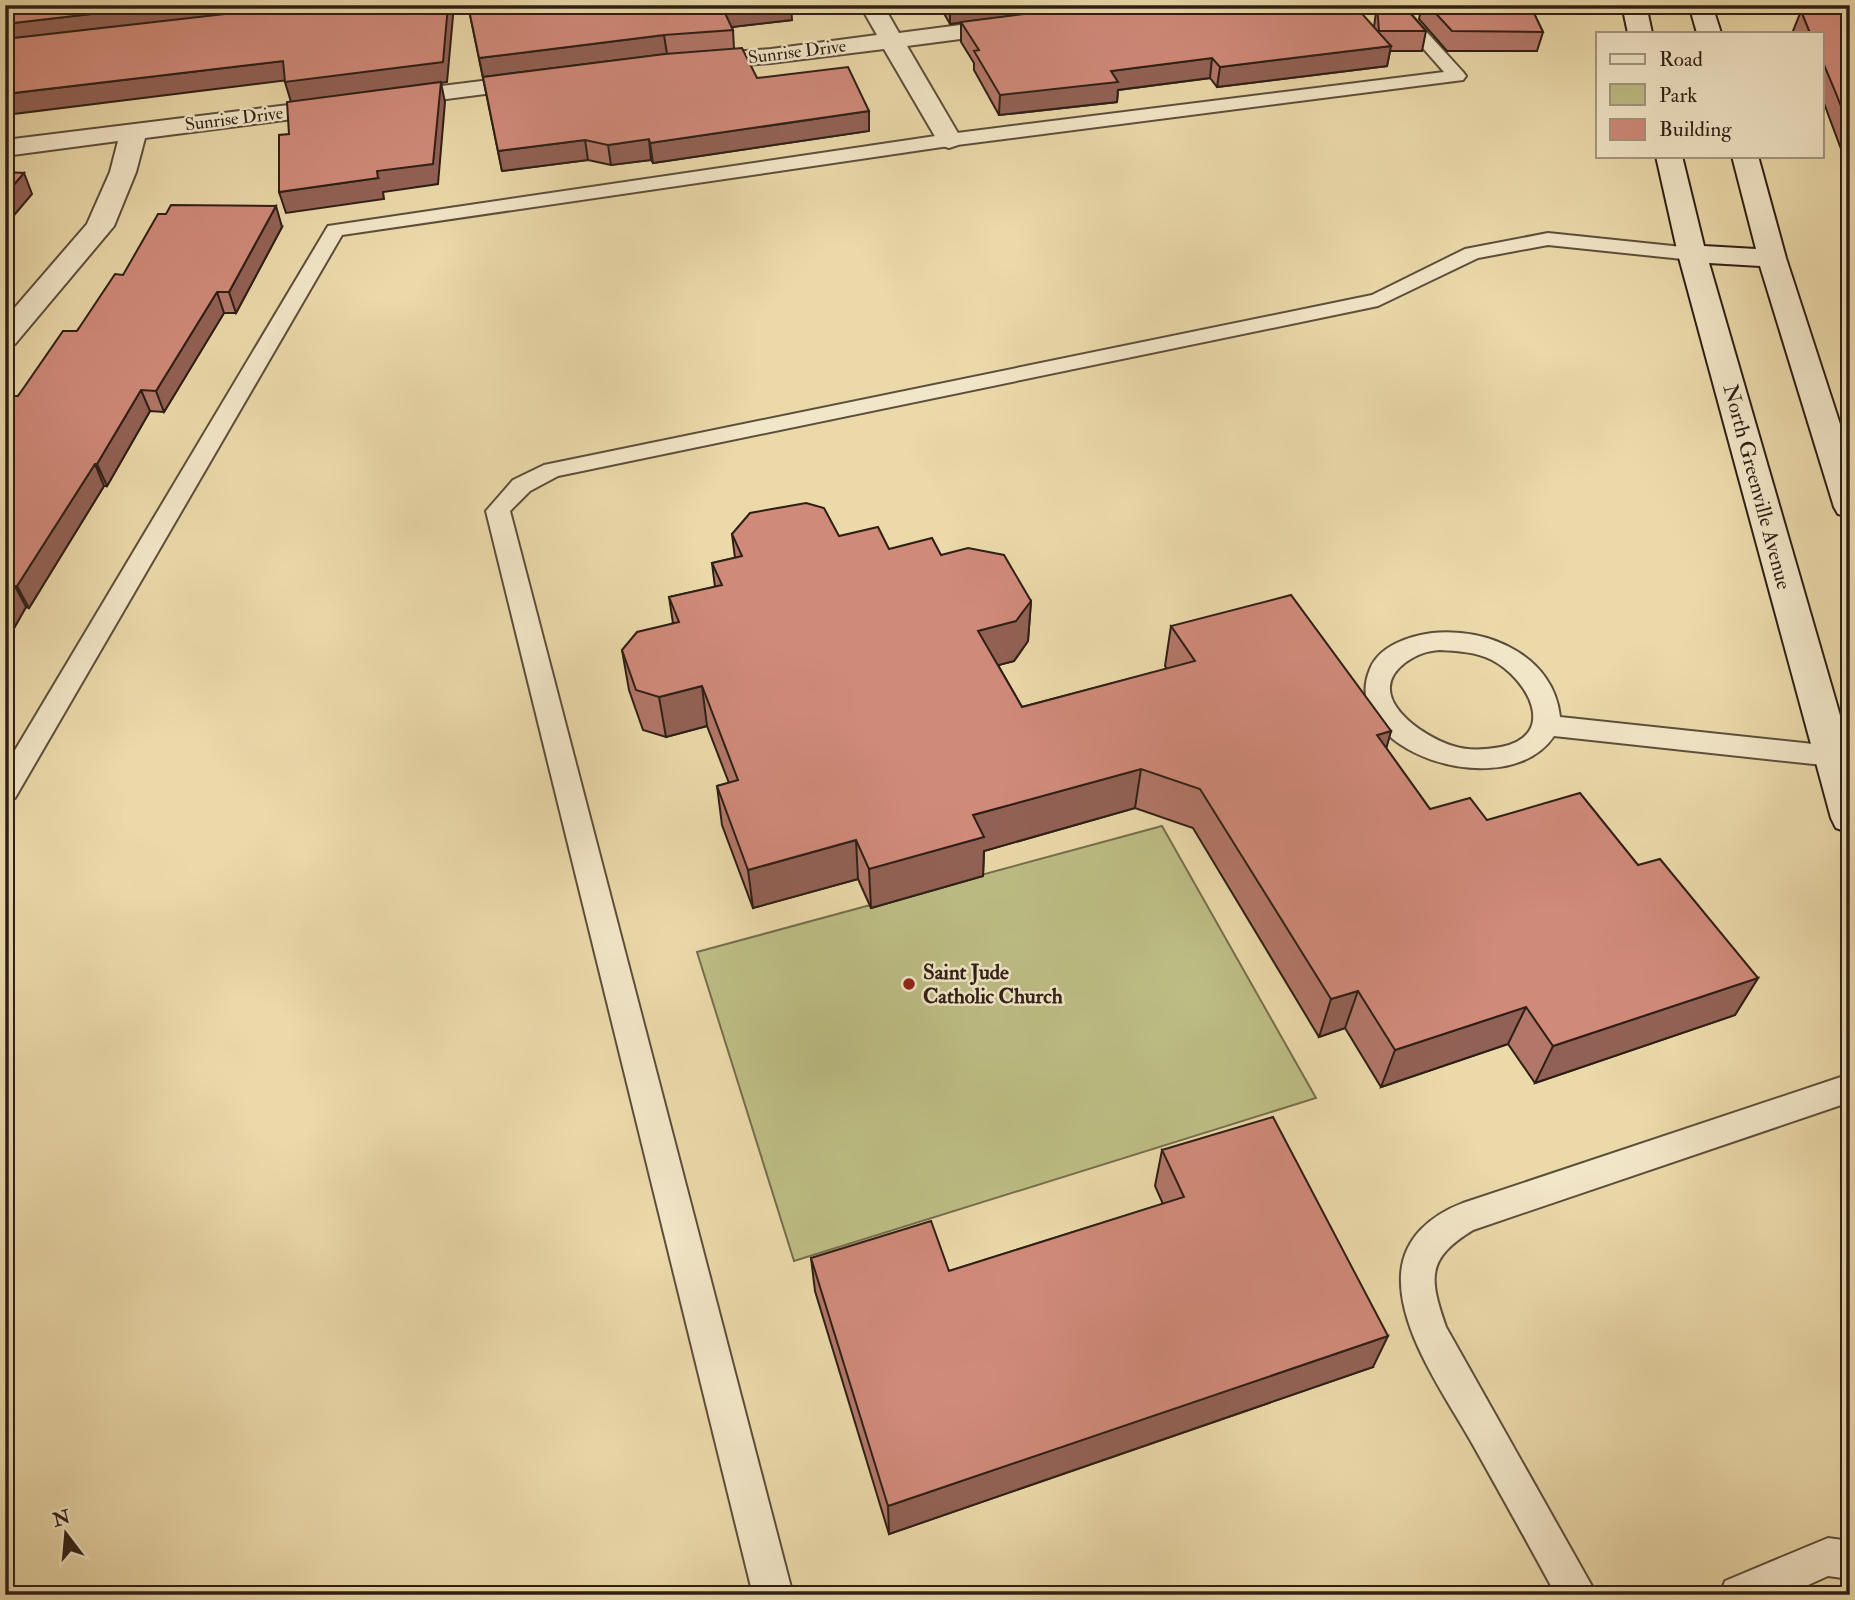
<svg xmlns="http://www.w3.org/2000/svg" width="1855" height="1600" font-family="'IM FELL Double Pica',serif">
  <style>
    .green { fill: #bdbe85; stroke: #766e4e; stroke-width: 2 }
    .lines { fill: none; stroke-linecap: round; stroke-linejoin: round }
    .service-casing { stroke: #5d4e3b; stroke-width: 4 }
    .minor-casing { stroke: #5d4e3b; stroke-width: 4 }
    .secondary-casing { stroke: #2e1f16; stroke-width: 4 }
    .service { fill: #f2e6c8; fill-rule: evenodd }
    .minor { fill: #f2e6c8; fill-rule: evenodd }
    .secondary { fill: #f2e6c8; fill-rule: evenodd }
    .wall { fill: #b37769; stroke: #2e1f16; stroke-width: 2 }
    .shaded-wall { fill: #926155; stroke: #2e1f16; stroke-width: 2 }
    .building { fill: #d08a7a; stroke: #2e1f16; stroke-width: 2 }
    .poi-dot { fill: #8f2418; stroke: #f2e6c8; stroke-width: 2.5 }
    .labels { text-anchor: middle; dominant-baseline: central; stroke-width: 5; stroke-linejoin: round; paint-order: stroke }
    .far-street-label { font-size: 18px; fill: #2e1f16; stroke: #f2e6c8 }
    .street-label { font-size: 21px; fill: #2e1f16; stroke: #f2e6c8 }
    .poi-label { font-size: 21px; font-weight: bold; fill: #2e1f16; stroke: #f2e6c8; text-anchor: start }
  </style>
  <rect width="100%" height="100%" fill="#ebd9aa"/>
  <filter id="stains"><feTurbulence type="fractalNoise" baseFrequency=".00286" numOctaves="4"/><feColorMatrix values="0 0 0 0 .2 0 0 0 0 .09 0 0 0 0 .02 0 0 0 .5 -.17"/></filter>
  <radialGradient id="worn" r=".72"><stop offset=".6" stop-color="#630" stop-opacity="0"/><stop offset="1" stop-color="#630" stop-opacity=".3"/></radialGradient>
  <path class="green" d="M 1162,826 L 1316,1098 L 794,1261 L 697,952 Z"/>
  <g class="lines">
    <defs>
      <path id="service" d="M 1385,5 L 1402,5 L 1463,72 L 1466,76 L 1463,80 L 949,146 L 342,235 L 15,798 L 5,801 L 5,767 L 328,226 L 949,134 L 1444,72 Z
        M 1548,233 L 1692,248 L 1699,250 L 1702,254 L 1699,258 L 1692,260 L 1548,245 L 1478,258 L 1378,306 L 558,476 L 530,491 L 510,511 L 793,1595 L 753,1595 L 486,511 L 513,480 L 544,465 L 1372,295 L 1465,249 Z
        M 1432,633 C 1488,627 1554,656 1560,717 L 1832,746 L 1842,749 L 1846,756 L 1842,763 L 1832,766 L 1554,736 C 1506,807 1336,750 1370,669 C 1379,646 1409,636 1432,633 ZM 1440,650 C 1458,651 1476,652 1492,660 C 1528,679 1559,735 1501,747 C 1485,750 1468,751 1453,746 C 1421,736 1361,695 1406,662 C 1418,654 1426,651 1440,650 Z
        M 1850,1074 L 1850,1102 L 1473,1230 C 1426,1259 1429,1278 1446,1327 L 1597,1595 L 1556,1595 C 1529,1545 1501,1495 1473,1445 C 1446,1397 1398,1331 1401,1275 C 1403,1238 1431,1215 1463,1203 Z
        M 1828,1538 L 1850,1541 L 1850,1579 L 1828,1576 L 1786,1595 L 1720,1595 L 1725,1581 Z"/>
      <path id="minor" d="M 860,5 L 883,5 L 899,33 L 1014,18 L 1022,20 L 1026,25 L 1022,30 L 1014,32 L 907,46 L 962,140 L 958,145 L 949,148 L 940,145 L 884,49 L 771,63 L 695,69 L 686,67 L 683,62 L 686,57 L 695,55 L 771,49 L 877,35 Z
        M 538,74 L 547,76 L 550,81 L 547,86 L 145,138 L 136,172 L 114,226 L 15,344 L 5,347 L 5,319 L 87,224 L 110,172 L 118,141 L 5,156 L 5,140 Z"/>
      <path id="secondary" d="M 1622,5 L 1646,5 L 1652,33 L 1628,33 Z
        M 1689,5 L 1712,5 L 1721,33 L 1697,33 Z
        M 1656,156 L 1682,156 L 1704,246 L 1756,249 L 1732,156 L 1758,156 L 1786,258 L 1850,455 L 1850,517 L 1838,514 L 1834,507 L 1760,266 L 1709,263 L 1850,750 L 1850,833 L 1836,828 L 1831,818 L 1678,254 Z"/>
    </defs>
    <use href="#service" class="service-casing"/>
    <use href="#minor" class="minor-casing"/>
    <use href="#secondary" class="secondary-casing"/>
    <use href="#service" class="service"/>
    <use href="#minor" class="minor"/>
    <use href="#secondary" class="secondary"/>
  </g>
  <path class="wall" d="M 468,5 L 792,20 L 732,27 L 733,30 L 734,49 L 757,78 L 869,111 L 869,131 L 653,163 L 651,160 L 611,165 L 588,160 L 502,171 Z
    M 939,5 L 1092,5 L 1305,13 L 1374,27 L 1377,5 L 1426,31 L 1422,51 L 1390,51 L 1387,66 L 1217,87 L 1210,78 L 1118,90 L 1117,102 L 999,115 L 974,70 L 974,63 L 961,42 L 961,22 L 950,24 Z
    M 1422,5 L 1530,5 L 1543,32 L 1537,51 L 1447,51 L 1419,19 Z
    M 1801,11 L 1850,14 L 1850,173 L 1822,98 L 1822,33 L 1794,33 L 1793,31 Z
    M 282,227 L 236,313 L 224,313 L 164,412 L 150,411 L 107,486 L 104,486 L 29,608 L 26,607 L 5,644 L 5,403 L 18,396 L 77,331 L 123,275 Z
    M 732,534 L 839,536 L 889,549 L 941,555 L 1031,601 L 1028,641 L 1014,661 L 998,665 L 1022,707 L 1167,669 L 1165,666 L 1171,626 L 1391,731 L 1386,748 L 1430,809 L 1487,820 L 1638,865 L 1758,978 L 1735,1015 L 1535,1083 L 1508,1044 L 1381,1087 L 1345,1028 L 1319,1037 L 1193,828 L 1135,808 L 984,851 L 983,876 L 871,908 L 858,879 L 753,908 L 722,825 L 717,786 L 729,783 L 707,726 L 666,737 L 643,730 L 629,690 L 622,650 L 673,623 L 669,597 L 715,587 L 712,563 L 735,558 Z
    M 1162,1150 L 1373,1367 L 889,1534 L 815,1291 L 811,1258 L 949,1271 L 1163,1204 L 1155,1186 Z"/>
  <path class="shaded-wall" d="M 169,5 L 343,5 L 5,44 L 5,24 Z
    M 448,5 L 454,5 L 447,82 L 441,83 L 445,102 L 438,184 L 383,192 L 384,199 L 286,213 L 279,192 L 378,178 L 291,102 L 285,82 Z
    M 750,5 L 791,5 L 792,20 L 724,28 L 723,9 Z
    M 950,5 L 1092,5 L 950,24 Z
    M 664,35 L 667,54 L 483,77 L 479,58 Z
    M 1391,46 L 1387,66 L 1217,87 L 1220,67 Z
    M 1212,58 L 1210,78 L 1118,90 L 1117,102 L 999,115 L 1000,95 L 1111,71 Z
    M 283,61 L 289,80 L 5,115 L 5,94 Z
    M 869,111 L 869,131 L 653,163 L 650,143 Z
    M 649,139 L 651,160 L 611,165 L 608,145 Z
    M 585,140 L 588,160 L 502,171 L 498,151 Z
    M 24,173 L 32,194 L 5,226 L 5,195 Z
    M 276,206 L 282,227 L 236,313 L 229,292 Z
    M 217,292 L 224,313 L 164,412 L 156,391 Z
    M 141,390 L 150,411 L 107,486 L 97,464 Z
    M 95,464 L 104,486 L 29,608 L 17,586 Z
    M 15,586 L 26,607 L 5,644 L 5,602 Z
    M 1031,601 L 1028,641 L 1014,661 L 977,671 L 978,631 Z
    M 702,686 L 707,726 L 666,737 L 659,697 Z
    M 1391,731 L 1380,771 L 1377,735 Z
    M 1141,769 L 1135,808 L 984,851 L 983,876 L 871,908 L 869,869 L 973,815 Z
    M 856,840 L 858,879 L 753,908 L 748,870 Z
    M 1758,978 L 1735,1015 L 1535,1083 L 1553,1046 Z
    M 1358,991 L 1345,1028 L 1319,1037 L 1331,999 Z
    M 1526,1007 L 1508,1044 L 1381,1087 L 1395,1050 Z
    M 1388,1336 L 1373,1367 L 889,1534 L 888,1506 Z"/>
  <path class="building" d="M 5,5 L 169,5 L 5,24 Z
    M 304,5 L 448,5 L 443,62 L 285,82 L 283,61 L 5,94 L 5,39 Z
    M 468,5 L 750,5 L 723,9 L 733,30 L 664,35 L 479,58 Z
    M 1095,5 L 1297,5 L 1305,13 L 1356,7 L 1391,46 L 1220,67 L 1212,58 L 1111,71 L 1118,82 L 1000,95 L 974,51 L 979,50 L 961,22 Z
    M 1377,5 L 1403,5 L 1426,31 L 1379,31 Z
    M 1428,5 L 1530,5 L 1543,32 L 1452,31 Z
    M 1801,11 L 1850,14 L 1850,129 L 1835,91 L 1822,60 L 1822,33 L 1810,33 Z
    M 742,48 L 757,78 L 848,67 L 869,111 L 650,143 L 649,139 L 608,145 L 585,140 L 498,151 L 483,77 L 665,54 Z
    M 441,82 L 433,164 L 377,171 L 378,178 L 279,192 L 279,135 L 289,134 L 287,102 Z
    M 5,172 L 24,173 L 5,195 Z
    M 171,205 L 276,206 L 229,292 L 217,292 L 156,391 L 141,390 L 97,464 L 95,464 L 17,586 L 15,586 L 5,602 L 5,403 L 10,396 L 18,396 L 63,331 L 77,331 L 115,274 L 123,275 L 158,214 L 166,214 Z
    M 806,503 L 824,508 L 839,536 L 878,527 L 889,549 L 932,538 L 941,555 L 968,548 L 1004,555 L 1031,601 L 1016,621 L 978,631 L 1022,707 L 1195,661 L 1171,626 L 1291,595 L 1391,731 L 1377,735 L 1430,809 L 1470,798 L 1487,820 L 1580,793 L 1638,865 L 1660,859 L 1758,978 L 1553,1046 L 1526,1007 L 1395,1050 L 1358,991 L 1331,999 L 1200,789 L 1141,769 L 973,815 L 984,837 L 869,869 L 856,840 L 748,870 L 717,786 L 738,780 L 702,686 L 659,697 L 636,690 L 622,650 L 637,632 L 679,622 L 669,597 L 722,585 L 712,563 L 742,556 L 732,534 L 750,513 Z
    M 1273,1117 L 1388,1336 L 888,1506 L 811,1258 L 931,1221 L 949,1271 L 1184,1197 L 1162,1150 Z"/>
  <circle class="poi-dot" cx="909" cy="984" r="7"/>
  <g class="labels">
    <g class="far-street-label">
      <text transform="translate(797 52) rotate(-7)">Sunrise Drive</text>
      <text transform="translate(234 119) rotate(-7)">Sunrise Drive</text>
    </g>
    <g class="street-label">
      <text transform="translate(1757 487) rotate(75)">North Greenville Avenue</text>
    </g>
    <g class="poi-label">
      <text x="923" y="972">Saint Jude<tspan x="923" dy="24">Catholic Church</tspan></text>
    </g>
  </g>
  <rect width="1855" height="1600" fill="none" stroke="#ebd9aa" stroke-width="28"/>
  <rect x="7" y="7" width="1841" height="1586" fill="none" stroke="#2e1f16" stroke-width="3.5"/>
  <rect x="14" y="14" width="1827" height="1572" fill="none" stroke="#2e1f16" stroke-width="2"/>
  <rect x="1596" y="32" width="228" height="126" fill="#f2e6c8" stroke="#a49681" stroke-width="2"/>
  <rect x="1610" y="54" width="35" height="10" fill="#f2e6c8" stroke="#a49681" stroke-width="2"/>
  <text x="1659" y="66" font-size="21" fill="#2e1f16">Road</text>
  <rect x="1610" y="84" width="35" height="21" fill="#bdbe85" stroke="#a49681" stroke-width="2"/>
  <text x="1659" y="102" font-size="21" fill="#2e1f16">Park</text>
  <rect x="1610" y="119" width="35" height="21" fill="#d08a7a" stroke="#a49681" stroke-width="2"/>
  <text x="1659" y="136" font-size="21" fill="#2e1f16">Building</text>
  <g transform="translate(66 1534) rotate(344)" stroke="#f2e6c8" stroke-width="5" paint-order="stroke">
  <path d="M0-5L12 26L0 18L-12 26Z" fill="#2e1f16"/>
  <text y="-10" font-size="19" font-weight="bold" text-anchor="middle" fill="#2e1f16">N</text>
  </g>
  <rect width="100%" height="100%" filter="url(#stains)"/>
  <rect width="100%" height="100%" fill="url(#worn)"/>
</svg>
